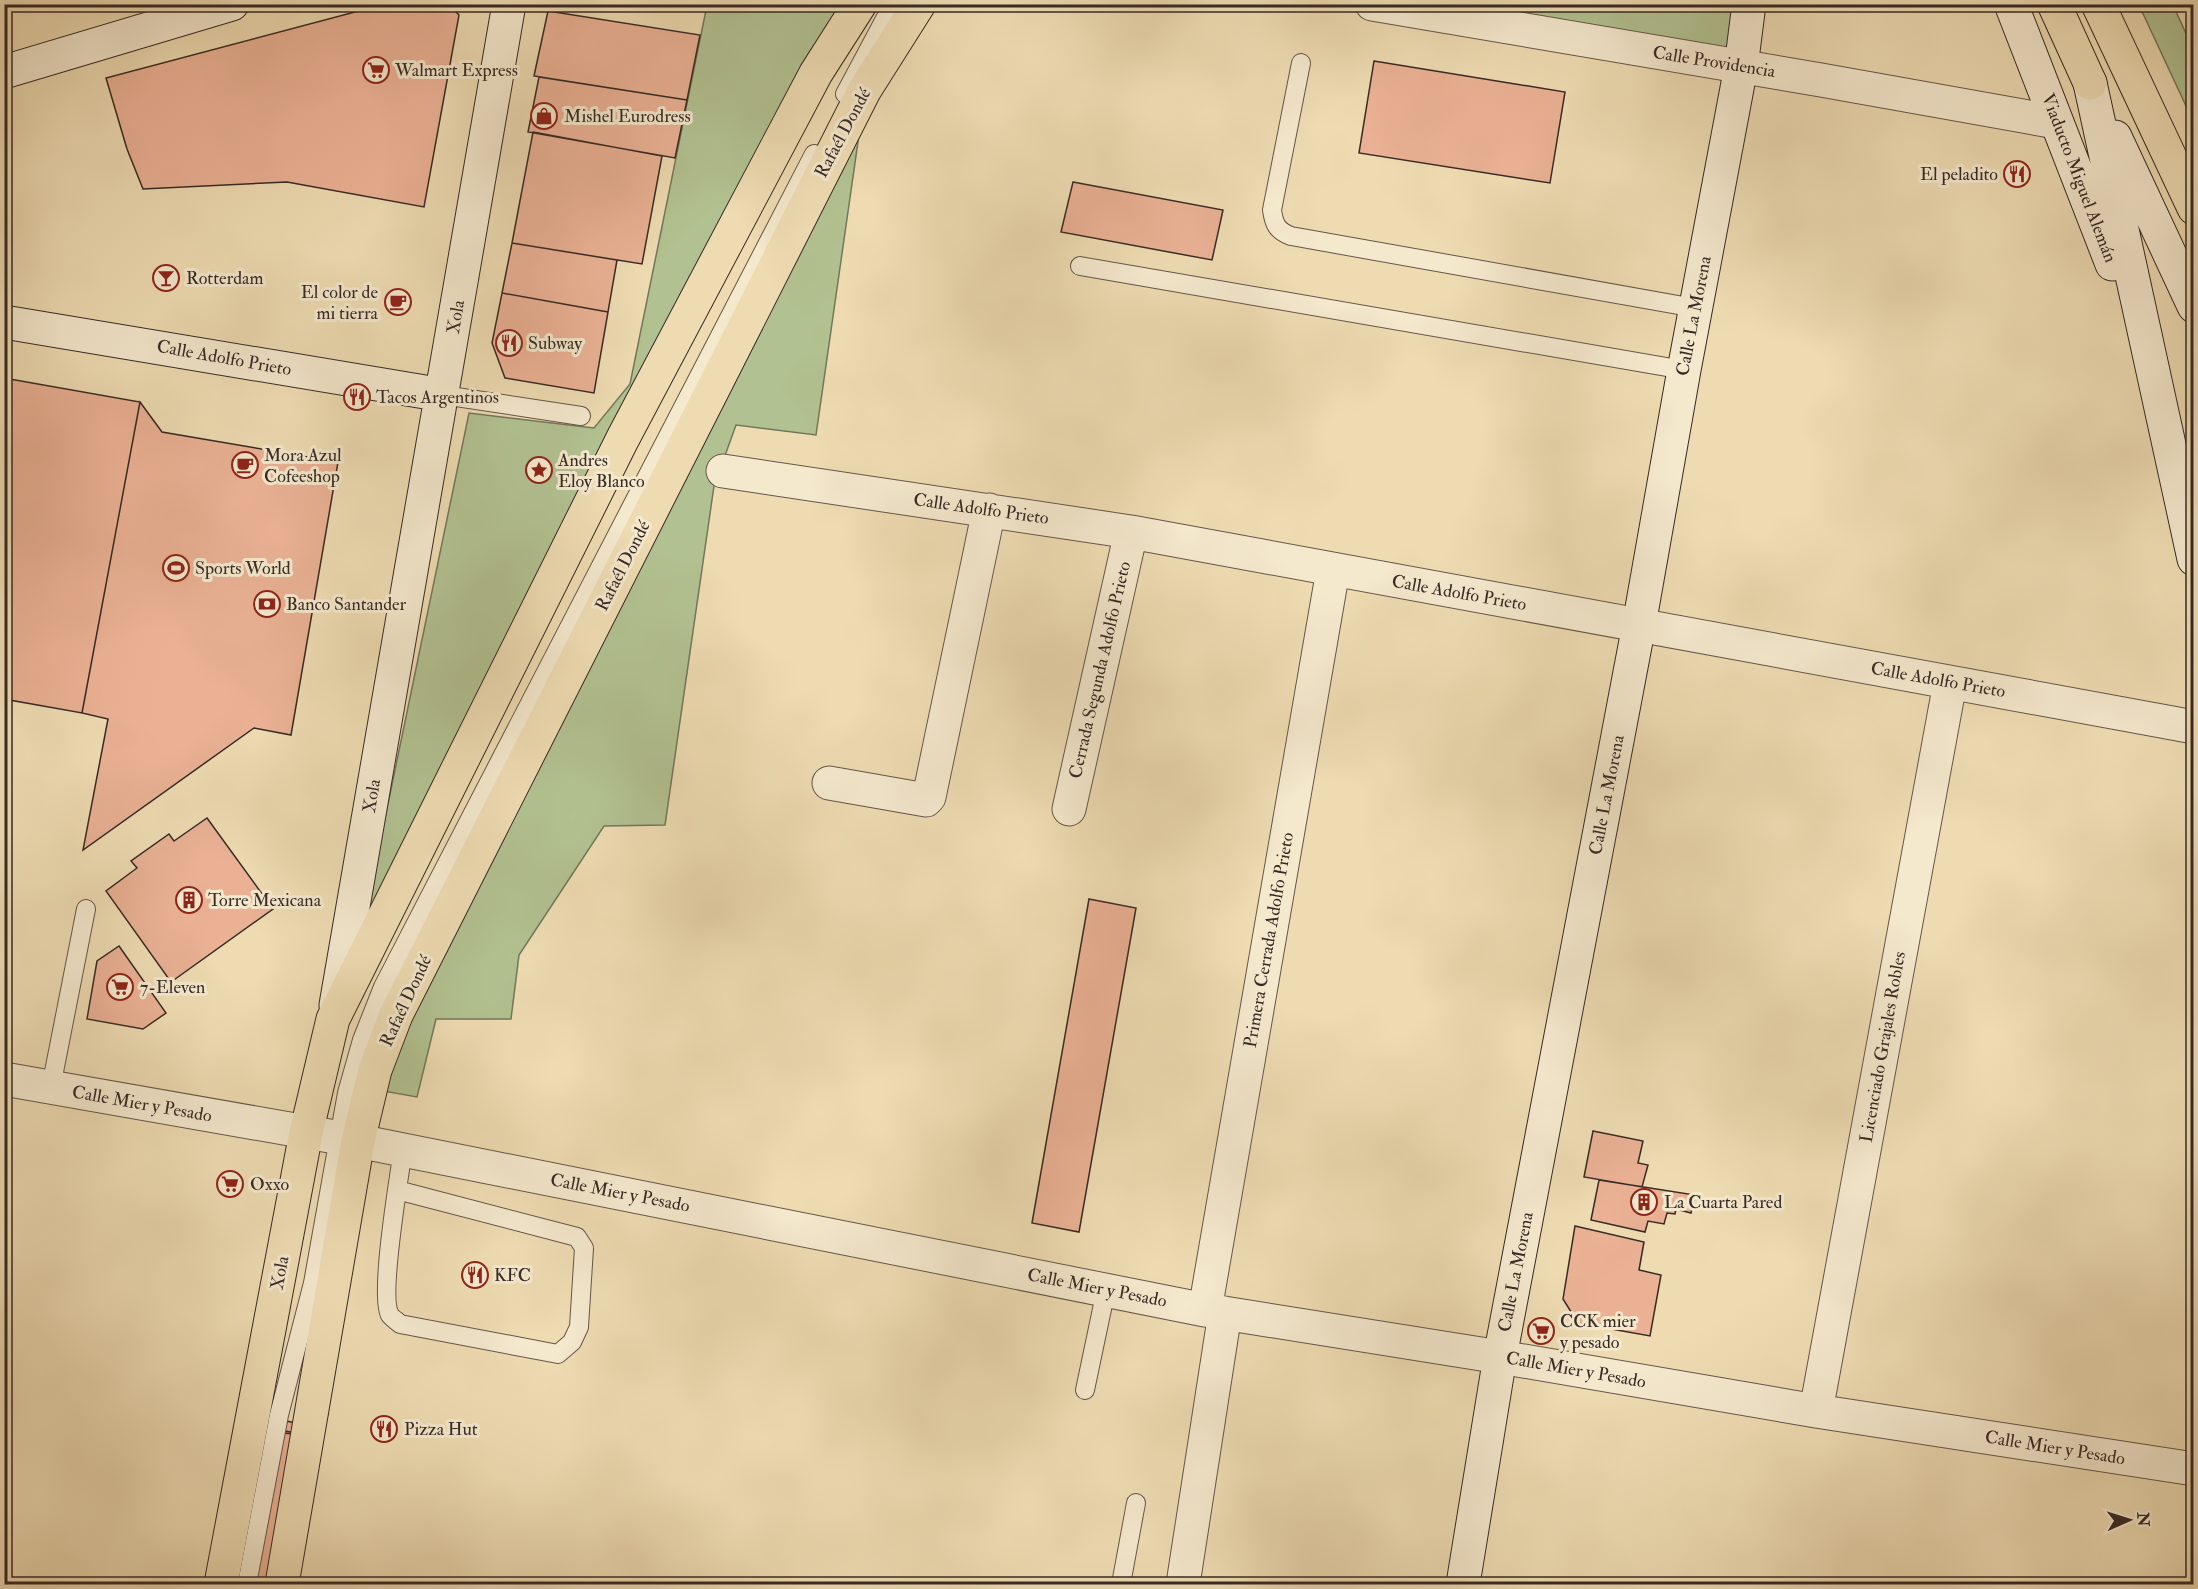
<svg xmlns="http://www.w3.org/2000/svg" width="2198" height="1589" font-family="'IM FELL Double Pica',serif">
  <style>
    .green { fill: #b2c191; stroke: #74765b; stroke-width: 1.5 }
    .building { fill: #eab194; stroke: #372a25; stroke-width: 1.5 }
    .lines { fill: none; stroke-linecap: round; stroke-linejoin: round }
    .lane-casing { stroke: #655648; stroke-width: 20 }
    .street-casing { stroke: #655648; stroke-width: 35 }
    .secondary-casing { stroke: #372a25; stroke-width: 35 }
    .primary-casing { stroke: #372a25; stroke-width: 35 }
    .highway-casing { stroke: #372a25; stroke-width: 35 }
    .lane { stroke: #f4e8cd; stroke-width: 18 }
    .street { stroke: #f4e8cd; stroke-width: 33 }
    .secondary { stroke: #f4e8cd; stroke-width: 33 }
    .primary { stroke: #eedbb2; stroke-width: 33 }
    .highway { stroke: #eedbb2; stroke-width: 33 }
    .labels { text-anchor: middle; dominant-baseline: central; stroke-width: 6; stroke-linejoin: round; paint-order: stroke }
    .street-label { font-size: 18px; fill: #372a25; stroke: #f4e8cd }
    .poi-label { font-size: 18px; fill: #372a25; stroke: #f4e8cd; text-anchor: start }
  </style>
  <rect width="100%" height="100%" fill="#eedbb2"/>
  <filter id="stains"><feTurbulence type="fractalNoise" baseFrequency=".00333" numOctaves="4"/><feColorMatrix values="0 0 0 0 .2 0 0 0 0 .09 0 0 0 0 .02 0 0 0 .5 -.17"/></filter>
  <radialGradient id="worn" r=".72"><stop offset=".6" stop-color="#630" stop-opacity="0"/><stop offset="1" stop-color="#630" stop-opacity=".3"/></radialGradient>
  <path class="green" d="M 707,5 L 847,5 L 361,934 L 469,413 L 594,428 L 630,384 Z
    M 1416,5 L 1741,5 L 1734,59 Z
    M 2139,5 L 2173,5 L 2193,49 L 2193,121 Z
    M 863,107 L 816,435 L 736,425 L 714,486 L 665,825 L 604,826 L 519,955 L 511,1019 L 436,1019 L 417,1097 L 383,1091 L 403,1029 Z"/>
  <path class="building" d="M 385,4 L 448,4 L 459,15 L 424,207 L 287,182 L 143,189 L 127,149 L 106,78 Z
    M 548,11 L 700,35 L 687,100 L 534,76 Z
    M 1374,61 L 1565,92 L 1550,183 L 1359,153 Z
    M 539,77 L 687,100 L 675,158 L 528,132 Z
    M 533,132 L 662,156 L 642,264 L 512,243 Z
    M 1073,182 L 1223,210 L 1212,260 L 1061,232 Z
    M 512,243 L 617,260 L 608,312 L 502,293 Z
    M 502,293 L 608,312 L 594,393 L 505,378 L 492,343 Z
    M 4,378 L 140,402 L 82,713 L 4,699 Z
    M 140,402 L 162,432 L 338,462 L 291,735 L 254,728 L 83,850 L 108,719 L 82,713 Z
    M 207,818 L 273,909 L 171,982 L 106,891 L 137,868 L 131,861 L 169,834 L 174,841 Z
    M 1089,899 L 1136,908 L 1079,1232 L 1032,1223 Z
    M 119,946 L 166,1013 L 143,1029 L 87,1019 L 97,961 Z
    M 1593,1131 L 1643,1141 L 1638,1163 L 1648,1165 L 1642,1187 L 1584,1177 Z
    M 1599,1180 L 1695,1195 L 1691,1213 L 1676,1209 L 1675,1214 L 1667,1213 L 1664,1224 L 1648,1221 L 1645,1232 L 1591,1220 Z
    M 1575,1226 L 1644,1242 L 1639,1270 L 1661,1275 L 1650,1336 L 1578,1323 L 1563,1299 Z
    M 287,1421 L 295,1423 L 293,1434 L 284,1433 Z
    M 273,1429 L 303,1434 L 276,1584 L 245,1584 Z"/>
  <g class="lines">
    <defs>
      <path id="lane" d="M 1301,63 L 1272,210 C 1274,224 1277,231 1291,236 L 1695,308
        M 845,94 L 893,4
        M 1080,266 L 1684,370
        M 443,395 L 581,416
        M 51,1087 L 86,909
        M 397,1190 L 577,1237 L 584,1248 L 579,1327 L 572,1342 L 558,1354 L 400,1324 C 397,1321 392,1318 390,1315 C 379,1297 399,1177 403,1150
        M 1085,1390 L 1106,1290
        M 247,1584 L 279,1415 L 313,1283 L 347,1093 L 362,1040 L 383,987 L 814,154
        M 1121,1584 L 1136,1503"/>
      <path id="street" d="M 1372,4 L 1821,80 L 2056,122
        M 723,471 L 1131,532 L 2194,727
        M 829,783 L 926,800 L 929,797 L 989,510
        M 1069,809 L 1131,532
        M 4,1079 L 358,1141 L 1205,1310 L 1500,1357 L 1816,1411 L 2194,1469
        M 1205,1310 L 1333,570
        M 1816,1411 L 1950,683
        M 1183,1584 L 1225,1313"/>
      <path id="secondary" d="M 2011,4 L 2112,264
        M 4,72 L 232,4
        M 2090,83 L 2194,559
        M 2115,137 L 2194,306
        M 4,322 L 443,395
        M 336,1005 L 509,4
        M 1463,1584 L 1500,1357 L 1639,625 L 1684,370 L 1741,67 L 1749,4"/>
      <path id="primary" d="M 221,1584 L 306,1133 L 333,1019 L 622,440 L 816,73 L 860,4
        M 282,1584 L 358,1141 L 375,1070 L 396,1015 L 864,91 L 919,4"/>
      <path id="highway" d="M 2054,4 L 2090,83
        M 2098,4 L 2194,208"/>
    </defs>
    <use href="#lane" class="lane-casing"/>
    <use href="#street" class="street-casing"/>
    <use href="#secondary" class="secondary-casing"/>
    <use href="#primary" class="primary-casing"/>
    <use href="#highway" class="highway-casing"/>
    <use href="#lane" class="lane"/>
    <use href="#street" class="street"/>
    <use href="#secondary" class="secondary"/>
    <use href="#primary" class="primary"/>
    <use href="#highway" class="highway"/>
  </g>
  <defs>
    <symbol id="supermarket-ring" viewBox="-11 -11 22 22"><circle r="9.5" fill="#f4e8cd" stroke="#8f2418" stroke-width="1.5"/><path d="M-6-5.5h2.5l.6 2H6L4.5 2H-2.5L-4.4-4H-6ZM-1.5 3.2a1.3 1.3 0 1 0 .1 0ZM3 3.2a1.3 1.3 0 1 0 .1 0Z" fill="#8f2418"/></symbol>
    <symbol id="shop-ring" viewBox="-11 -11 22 22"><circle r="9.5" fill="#f4e8cd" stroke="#8f2418" stroke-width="1.5"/><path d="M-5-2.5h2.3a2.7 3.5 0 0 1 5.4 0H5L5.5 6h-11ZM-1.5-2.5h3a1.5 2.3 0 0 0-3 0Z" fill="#8f2418"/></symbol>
    <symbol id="restaurant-ring" viewBox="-11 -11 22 22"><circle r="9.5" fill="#f4e8cd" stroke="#8f2418" stroke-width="1.5"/><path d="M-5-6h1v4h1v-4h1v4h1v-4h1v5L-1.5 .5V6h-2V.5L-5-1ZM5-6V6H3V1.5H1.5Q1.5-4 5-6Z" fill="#8f2418"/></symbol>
    <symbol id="bar-ring" viewBox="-11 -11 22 22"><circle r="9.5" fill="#f4e8cd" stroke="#8f2418" stroke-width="1.5"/><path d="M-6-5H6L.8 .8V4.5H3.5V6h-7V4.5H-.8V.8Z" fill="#8f2418"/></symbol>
    <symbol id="cafe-ring" viewBox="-11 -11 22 22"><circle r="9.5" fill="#f4e8cd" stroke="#8f2418" stroke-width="1.5"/><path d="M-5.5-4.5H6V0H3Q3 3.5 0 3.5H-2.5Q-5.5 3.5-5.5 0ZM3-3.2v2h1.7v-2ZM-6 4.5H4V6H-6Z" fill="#8f2418"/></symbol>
    <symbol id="sight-ring" viewBox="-11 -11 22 22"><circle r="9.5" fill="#f4e8cd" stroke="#8f2418" stroke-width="1.5"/><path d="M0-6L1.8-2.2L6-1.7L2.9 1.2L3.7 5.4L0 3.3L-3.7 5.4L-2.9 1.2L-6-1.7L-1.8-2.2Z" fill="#8f2418"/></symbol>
    <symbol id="stadium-ring" viewBox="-11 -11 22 22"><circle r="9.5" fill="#f4e8cd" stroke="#8f2418" stroke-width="1.5"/><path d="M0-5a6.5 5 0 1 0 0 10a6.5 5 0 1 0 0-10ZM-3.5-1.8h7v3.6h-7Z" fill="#8f2418"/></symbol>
    <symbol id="bank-ring" viewBox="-11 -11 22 22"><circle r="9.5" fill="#f4e8cd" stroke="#8f2418" stroke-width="1.5"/><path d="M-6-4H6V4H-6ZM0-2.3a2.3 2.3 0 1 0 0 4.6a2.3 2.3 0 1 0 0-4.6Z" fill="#8f2418"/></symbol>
    <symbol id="building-ring" viewBox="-11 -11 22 22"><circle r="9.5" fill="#f4e8cd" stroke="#8f2418" stroke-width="1.5"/><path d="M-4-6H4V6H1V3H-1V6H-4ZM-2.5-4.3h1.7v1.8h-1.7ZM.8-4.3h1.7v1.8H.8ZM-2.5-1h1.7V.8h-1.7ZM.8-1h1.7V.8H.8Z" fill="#8f2418"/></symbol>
  </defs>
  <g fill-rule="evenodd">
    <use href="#supermarket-ring" x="361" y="55" width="30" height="30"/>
    <use href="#shop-ring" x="529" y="101" width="30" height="30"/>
    <use href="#restaurant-ring" x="2002" y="159" width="30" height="30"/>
    <use href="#bar-ring" x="151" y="263" width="30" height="30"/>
    <use href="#cafe-ring" x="383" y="287" width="30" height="30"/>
    <use href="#restaurant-ring" x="494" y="328" width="30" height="30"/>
    <use href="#restaurant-ring" x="342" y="382" width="30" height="30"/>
    <use href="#cafe-ring" x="230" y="450" width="30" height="30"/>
    <use href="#sight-ring" x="524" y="455" width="30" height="30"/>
    <use href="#stadium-ring" x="161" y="553" width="30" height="30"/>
    <use href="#bank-ring" x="252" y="589" width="30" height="30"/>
    <use href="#building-ring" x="174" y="885" width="30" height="30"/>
    <use href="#supermarket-ring" x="105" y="972" width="30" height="30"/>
    <use href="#supermarket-ring" x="215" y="1169" width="30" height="30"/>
    <use href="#building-ring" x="1629" y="1187" width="30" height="30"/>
    <use href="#restaurant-ring" x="460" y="1260" width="30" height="30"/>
    <use href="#supermarket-ring" x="1526" y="1316" width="30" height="30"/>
    <use href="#restaurant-ring" x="369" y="1414" width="30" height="30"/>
  </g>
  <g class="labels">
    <g class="street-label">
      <text transform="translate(1714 62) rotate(9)">Calle Providencia</text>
      <text transform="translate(843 133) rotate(-62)">Rafaél Dondé</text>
      <text transform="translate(2079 178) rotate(69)">Viaducto Miguel Alemán</text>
      <text transform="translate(1694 316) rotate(-79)">Calle La Morena</text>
      <text transform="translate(456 317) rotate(-80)">Xola</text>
      <text transform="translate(224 358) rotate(10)">Calle Adolfo Prieto</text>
      <text transform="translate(981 509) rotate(8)">Calle Adolfo Prieto</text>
      <text transform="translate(623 566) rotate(-63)">Rafaél Dondé</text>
      <text transform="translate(1459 593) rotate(10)">Calle Adolfo Prieto</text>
      <text transform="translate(1100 670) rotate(-77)">Cerrada Segunda Adolfo Prieto</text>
      <text transform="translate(1938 680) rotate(10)">Calle Adolfo Prieto</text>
      <text transform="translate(1607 795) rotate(-79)">Calle La Morena</text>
      <text transform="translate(372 796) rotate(-80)">Xola</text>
      <text transform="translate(1269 940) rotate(-80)">Primera Cerrada Adolfo Prieto</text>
      <text transform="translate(406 1001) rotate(-65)">Rafaél Dondé</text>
      <text transform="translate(1883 1047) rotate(-80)">Licenciado Grajales Robles</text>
      <text transform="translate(142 1104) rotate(10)">Calle Mier y Pesado</text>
      <text transform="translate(620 1193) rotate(11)">Calle Mier y Pesado</text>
      <text transform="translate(1516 1272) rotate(-79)">Calle La Morena</text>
      <text transform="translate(280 1273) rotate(-79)">Xola</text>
      <text transform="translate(1097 1288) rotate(11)">Calle Mier y Pesado</text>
      <text transform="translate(1576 1370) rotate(10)">Calle Mier y Pesado</text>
      <text transform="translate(2055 1448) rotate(9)">Calle Mier y Pesado</text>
    </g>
    <g class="poi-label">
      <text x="395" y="70">Walmart Express</text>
      <text x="564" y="116">Mishel Eurodress</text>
      <text x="1998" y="174" text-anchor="end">El peladito</text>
      <text x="186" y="278">Rotterdam</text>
      <text x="378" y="292" text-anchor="end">El color de<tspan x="378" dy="21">mi tierra</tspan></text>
      <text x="528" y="343">Subway</text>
      <text x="376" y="397">Tacos Argentinos</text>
      <text x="264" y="455">Mora Azul<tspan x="264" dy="21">Cofeeshop</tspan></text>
      <text x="558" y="460">Andres<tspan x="558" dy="21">Eloy Blanco</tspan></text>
      <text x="195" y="568">Sports World</text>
      <text x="286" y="604">Banco Santander</text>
      <text x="208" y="900">Torre Mexicana</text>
      <text x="140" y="987">7-Eleven</text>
      <text x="250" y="1184">Oxxo</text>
      <text x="1664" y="1202">La Cuarta Pared</text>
      <text x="494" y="1275">KFC</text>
      <text x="1560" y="1321">CCK mier<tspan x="1560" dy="21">y pesado</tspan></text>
      <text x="404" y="1429">Pizza Hut</text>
    </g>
  </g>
  <rect width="2198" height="1589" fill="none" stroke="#eedbb2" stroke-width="24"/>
  <rect x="6" y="6" width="2186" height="1577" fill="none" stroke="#372a25" stroke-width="3"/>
  <rect x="12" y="12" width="2174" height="1565" fill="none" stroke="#372a25" stroke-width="1.5"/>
  <g transform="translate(2129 1520) rotate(87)" stroke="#f4e8cd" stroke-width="4.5" paint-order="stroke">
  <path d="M0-4.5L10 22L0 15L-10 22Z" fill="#372a25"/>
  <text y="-9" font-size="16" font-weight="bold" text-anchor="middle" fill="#372a25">N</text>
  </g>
  <rect width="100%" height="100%" filter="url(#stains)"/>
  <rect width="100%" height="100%" fill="url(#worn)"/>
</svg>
